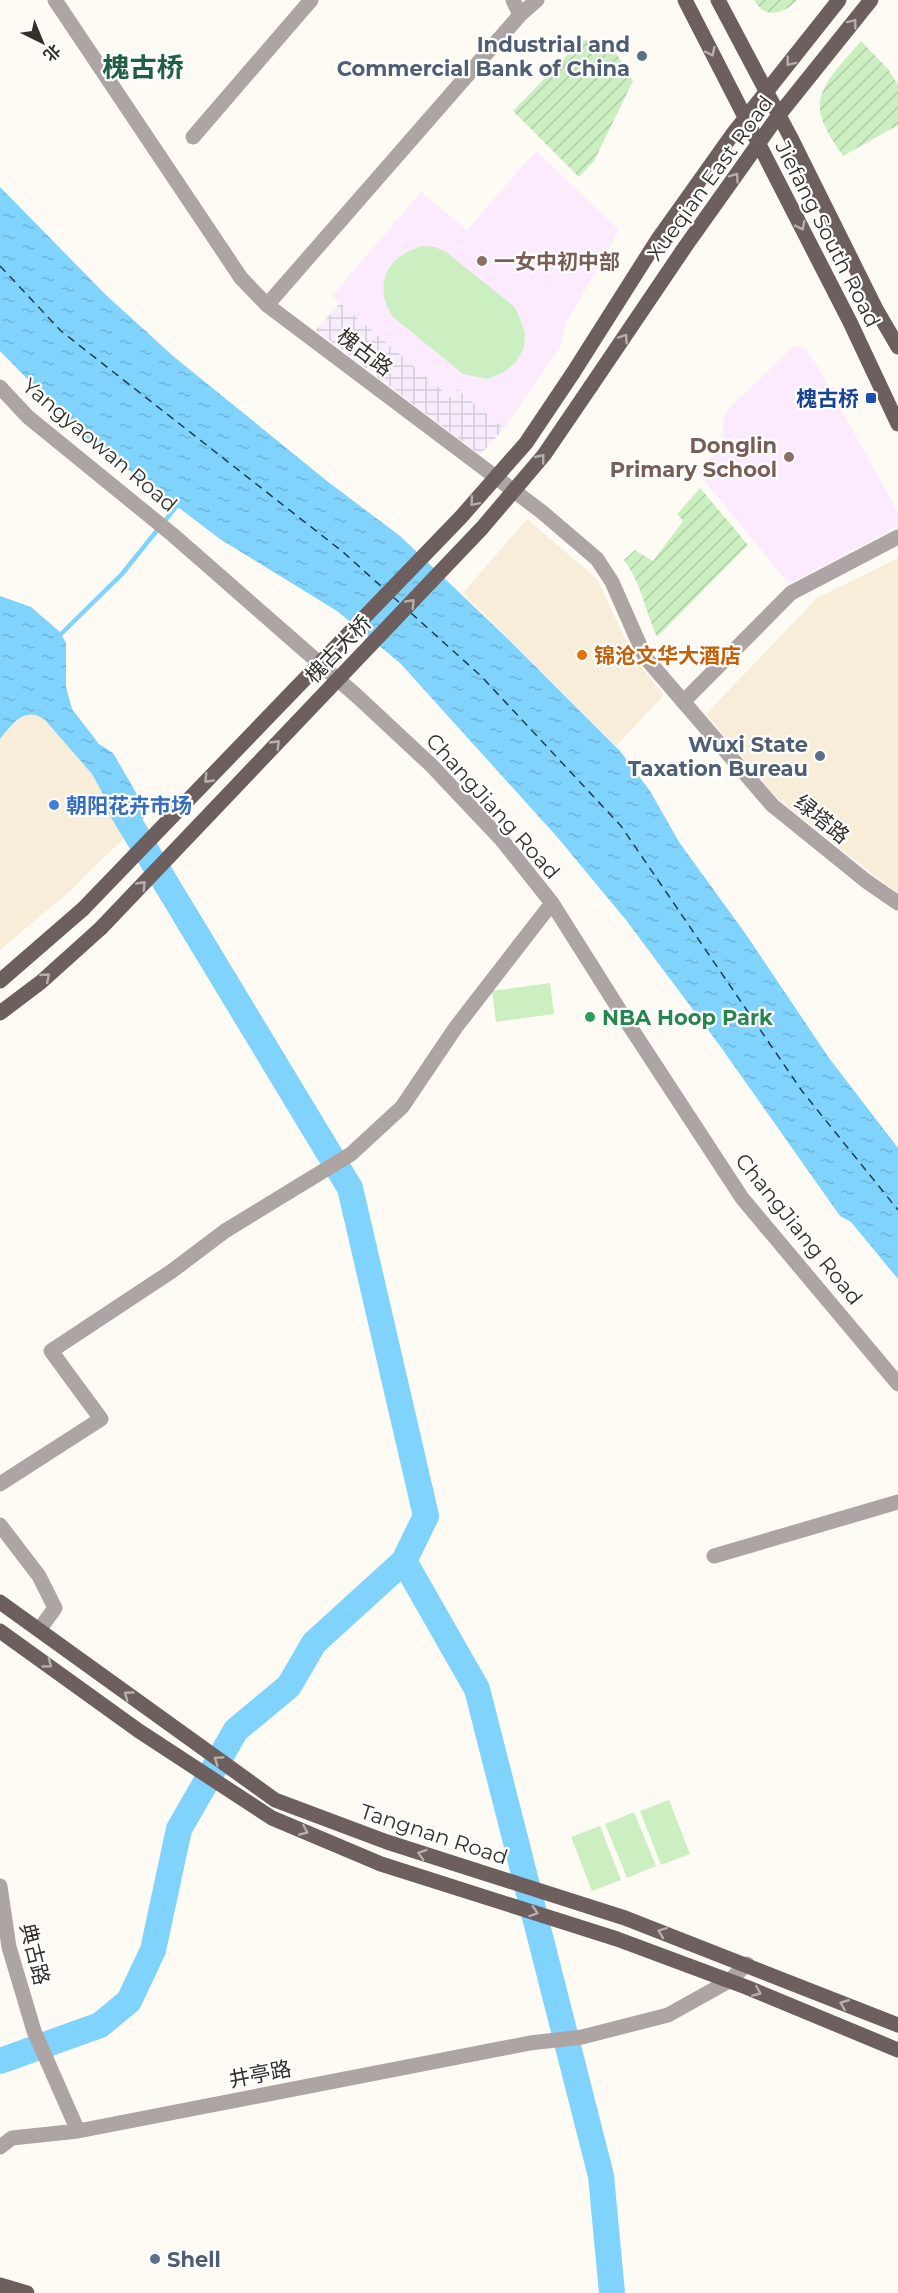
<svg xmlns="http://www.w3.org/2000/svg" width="898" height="2293" font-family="Montserrat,'Noto Sans SC',sans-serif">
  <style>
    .built { fill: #f8edd8 }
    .industrial { fill: url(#industrial-grid) }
    .education { fill: #fcebfe }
    .garden { fill: url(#garden-furrows) }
    .pitch { fill: #cbefc1 }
    .water { fill: url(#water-ripples) }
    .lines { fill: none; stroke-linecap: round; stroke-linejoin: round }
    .stream { stroke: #80d3fd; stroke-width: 4.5 }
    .river { stroke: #80d3fd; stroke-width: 26 }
    .ferry { stroke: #1a3e50; stroke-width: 1.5; stroke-dasharray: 8 6; stroke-linecap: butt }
    .minor { stroke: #ada5a4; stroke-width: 15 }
    .major { stroke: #6c5f5d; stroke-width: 15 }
    .major-bridge { stroke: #6c5f5d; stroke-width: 15 }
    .oneway { stroke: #b6afae }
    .service-dot { fill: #5c6f8a; stroke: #fff; stroke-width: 2 }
    .education-dot { fill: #8d6e63; stroke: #fff; stroke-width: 2 }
    .transit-dot { fill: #1a4fb4; stroke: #fff; stroke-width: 2 }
    .food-dot { fill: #e8710a; stroke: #fff; stroke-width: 2 }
    .shop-dot { fill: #3f7fe0; stroke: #fff; stroke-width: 2 }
    .leisure-dot { fill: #2e9e5b; stroke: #fff; stroke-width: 2 }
    .labels { text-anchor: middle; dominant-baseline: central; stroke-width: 4.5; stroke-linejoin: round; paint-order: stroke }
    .service-label { font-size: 21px; font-weight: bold; fill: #4e5e75; stroke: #fff; text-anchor: end }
    .street-label { font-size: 21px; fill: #33302a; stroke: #fff }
    .education-label { font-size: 21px; font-weight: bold; fill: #785e54; stroke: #fff; text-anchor: start }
    .transit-label { font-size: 21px; font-weight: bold; fill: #164399; stroke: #fff; text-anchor: end }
    .food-label { font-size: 21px; font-weight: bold; fill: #c56008; stroke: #fff; text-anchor: start }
    .shop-label { font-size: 21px; font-weight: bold; fill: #366cbe; stroke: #fff; text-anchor: start }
    .leisure-label { font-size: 21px; font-weight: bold; fill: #27864d; stroke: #fff; text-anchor: start }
    .district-label { font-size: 27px; font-weight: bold; fill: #1f6045; stroke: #fff }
  </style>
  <defs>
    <pattern id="industrial-grid" width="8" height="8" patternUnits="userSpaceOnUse" patternTransform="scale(1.5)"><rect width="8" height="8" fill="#f8edfd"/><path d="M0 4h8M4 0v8" fill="none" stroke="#d5ccd9"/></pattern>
    <pattern id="garden-furrows" width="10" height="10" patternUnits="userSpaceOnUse" patternTransform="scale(1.5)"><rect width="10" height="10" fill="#cbefc1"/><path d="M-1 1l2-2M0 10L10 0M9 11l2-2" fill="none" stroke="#afcda6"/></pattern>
    <pattern id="water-ripples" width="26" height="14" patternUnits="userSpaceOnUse" patternTransform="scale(1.5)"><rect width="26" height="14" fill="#80d3fd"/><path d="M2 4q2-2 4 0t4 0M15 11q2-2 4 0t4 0" fill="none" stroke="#6fb5d9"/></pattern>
  </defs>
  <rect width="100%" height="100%" fill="#fefbf5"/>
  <path class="built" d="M 527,519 L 597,579 L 634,658 L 664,695 L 616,746 L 463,593 Z
    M 898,558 L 898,894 L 776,797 L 706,714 L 817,598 Z
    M 29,714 L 37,714 L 45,720 L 92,774 L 126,836 L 71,890 L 0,950 L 0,739 L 16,721 Z"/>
  <path class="industrial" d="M 340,303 L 450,397 L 457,389 L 504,428 L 480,455 L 316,330 Z"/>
  <path class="education" d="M 536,151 L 619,230 L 565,325 L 560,347 L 504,428 L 457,389 L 450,397 L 332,296 L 421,192 L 467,230 Z
    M 793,347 L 804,348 L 815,362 L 898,512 L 898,526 L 789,584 L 699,474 L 723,439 L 723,421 L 727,410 Z"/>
  <path class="garden" d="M 754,0 L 797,0 C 784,14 765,20 754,0 Z
    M 595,38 L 609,42 L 633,81 L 594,161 L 579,177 L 513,111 L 581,41 Z
    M 861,41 L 888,69 L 898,85 L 898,125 L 843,156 C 836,145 826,132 822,119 C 811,89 844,62 861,41 Z
    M 700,488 L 748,545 L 657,637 C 645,611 642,584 624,560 L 635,550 L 653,561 L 683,521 L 677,514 Z"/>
  <path class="pitch" d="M 423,246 L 435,247 L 446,252 L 515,307 L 525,332 L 524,348 L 516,362 L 504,372 L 488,379 L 463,374 L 393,317 C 372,285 387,255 423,246 Z
    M 550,983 L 554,1014 L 496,1022 L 492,991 Z
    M 669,1800 L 690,1854 L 661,1865 L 640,1811 Z
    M 634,1812 L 656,1866 L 627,1878 L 605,1824 Z
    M 600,1826 L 621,1880 L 592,1891 L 571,1837 Z"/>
  <path class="water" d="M 0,187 L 106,295 L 173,356 L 327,481 L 400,536 L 508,639 L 620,751 L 650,791 L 679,842 L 745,933 L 829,1058 L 898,1148 L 898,1279 L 851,1222 L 840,1216 L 720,1046 L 626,920 L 558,838 L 400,663 L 337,611 L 220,539 L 79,432 L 0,351 Z
    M 0,596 L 31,607 L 60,632 L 66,643 L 66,687 L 72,709 L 99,744 L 113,753 L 148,813 L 126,836 L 92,774 L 45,720 C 25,705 13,724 0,739 Z"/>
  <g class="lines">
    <path class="stream" d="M 58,637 L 122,574 L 179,503"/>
    <path class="river" d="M 115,799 L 350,1188 L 426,1516 L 404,1561 L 477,1689 L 601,2176 L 612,2293
      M 0,2061 L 100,2025 L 129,2001 L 153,1950 L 179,1829 L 236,1730 L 289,1686 L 314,1643 L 404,1561"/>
    <path class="ferry" d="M 0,266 L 61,331 L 343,552 L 383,588
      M 393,597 L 401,604
      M 411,613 L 481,676 L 621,826 L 802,1091 L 898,1210"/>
    <path class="minor" d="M 55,0 L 241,278 L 267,305 L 542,512 L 597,559 L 612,582 L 645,657 L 772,805 L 866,881 L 898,903
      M 520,15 L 537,0
      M 193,137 L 311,0
      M 267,305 L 520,15 L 513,0
      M 0,387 L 28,417 L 173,535 L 358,697 L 432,766 L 501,839 L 552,903 L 627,1022 L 742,1198 L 898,1384
      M 683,702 L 791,593 L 898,537
      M 0,1484 L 101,1419 L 51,1351 L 172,1271 L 225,1231 L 351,1154 L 402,1107 L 456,1027 L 552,903
      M 0,1525 L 39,1576 L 55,1608 L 39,1630
      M 714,1556 L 898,1502
      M 0,1886 L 9,1947 L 34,2031 L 78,2131
      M 0,2147 L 12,2138 L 78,2131 L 530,2043 L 582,2037 L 668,2015 L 729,1981 L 747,1964"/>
    <path class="major" d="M 685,0 L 850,322 L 898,424
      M 718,0 L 792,140 L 876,309 L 898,347
      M 573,373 L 658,239 L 732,135 L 839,0
      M 591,386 L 685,247 L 778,116 L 871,0
      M 0,981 L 83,909
      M 0,1013 L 41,982 L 101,928
      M 0,1602 L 275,1800 L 387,1842 L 625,1918 L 898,2025
      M 0,1631 L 139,1731 L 272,1818 L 381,1864 L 617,1939 L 746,1987 L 898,2050
      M 0,2285 L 27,2293"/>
    <path class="major-bridge" d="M 83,909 L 461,517 L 526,443 L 573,373
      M 101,928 L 482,528 L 544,455 L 591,386"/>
  </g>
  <defs><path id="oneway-chevron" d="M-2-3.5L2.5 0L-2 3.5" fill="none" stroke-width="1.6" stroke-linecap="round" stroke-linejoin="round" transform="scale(1.5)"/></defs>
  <g class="oneway">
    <use href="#oneway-chevron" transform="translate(853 23) rotate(-52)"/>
    <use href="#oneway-chevron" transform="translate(711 52) rotate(64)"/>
    <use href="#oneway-chevron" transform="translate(790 62) rotate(128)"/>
    <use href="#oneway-chevron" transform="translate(735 177) rotate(-54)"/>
    <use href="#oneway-chevron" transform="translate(801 226) rotate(63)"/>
    <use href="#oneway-chevron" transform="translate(624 338) rotate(-56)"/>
    <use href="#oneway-chevron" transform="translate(541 458) rotate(-51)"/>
    <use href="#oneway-chevron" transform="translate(474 502) rotate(131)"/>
    <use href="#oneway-chevron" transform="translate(411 603) rotate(-46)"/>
    <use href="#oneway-chevron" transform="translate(276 744) rotate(-46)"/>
    <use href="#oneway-chevron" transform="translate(208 779) rotate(134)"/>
    <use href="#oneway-chevron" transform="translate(142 885) rotate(-46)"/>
    <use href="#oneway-chevron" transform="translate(46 977) rotate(-41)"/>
    <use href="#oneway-chevron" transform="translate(48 1664) rotate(36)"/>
    <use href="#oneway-chevron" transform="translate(128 1695) rotate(-144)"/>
    <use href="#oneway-chevron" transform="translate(218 1760) rotate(-145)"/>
    <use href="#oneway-chevron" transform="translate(304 1831) rotate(23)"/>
    <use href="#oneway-chevron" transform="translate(422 1854) rotate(-162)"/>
    <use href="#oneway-chevron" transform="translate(534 1912) rotate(18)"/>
    <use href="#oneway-chevron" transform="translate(662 1932) rotate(-159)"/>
    <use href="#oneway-chevron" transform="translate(757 1992) rotate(23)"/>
    <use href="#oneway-chevron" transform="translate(844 2004) rotate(-158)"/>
  </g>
  <g class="service-dot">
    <circle cx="642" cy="56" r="6"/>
    <circle cx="820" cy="756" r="6"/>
    <circle cx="155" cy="2259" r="6"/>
  </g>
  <g class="education-dot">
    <circle cx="482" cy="261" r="6"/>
    <circle cx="789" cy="457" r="6"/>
  </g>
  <rect class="transit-dot" x="865" y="392" width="12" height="12" rx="3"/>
  <circle class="food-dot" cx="582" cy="655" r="6"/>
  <circle class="shop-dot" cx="54" cy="805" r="6"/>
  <circle class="leisure-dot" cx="590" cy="1017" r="6"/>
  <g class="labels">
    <g class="service-label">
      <text x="630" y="44">Industrial and<tspan x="630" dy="24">Commercial Bank of China</tspan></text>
      <text x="808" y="744">Wuxi State<tspan x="808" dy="24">Taxation Bureau</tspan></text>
      <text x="167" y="2259" text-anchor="start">Shell</text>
    </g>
    <g class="street-label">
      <text transform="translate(710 178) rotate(-54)">Xueqian East Road</text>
      <text transform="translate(828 234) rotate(63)">Jiefang South Road</text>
      <text transform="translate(365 352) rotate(37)">槐古路</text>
      <text transform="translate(100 445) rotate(40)">Yangyaowan Road</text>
      <text transform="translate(338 649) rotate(-46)">槐古大桥</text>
      <text transform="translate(493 806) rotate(48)">ChangJiang Road</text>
      <text transform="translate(822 819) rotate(39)">绿塔路</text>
      <text transform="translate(799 1229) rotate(51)">ChangJiang Road</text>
      <text transform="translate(434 1834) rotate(18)">Tangnan Road</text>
      <text transform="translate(35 1954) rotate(76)">典古路</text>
      <text transform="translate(260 2074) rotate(-11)">井亭路</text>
    </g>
    <g class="education-label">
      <text x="494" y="261">一女中初中部</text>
      <text x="777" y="445" text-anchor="end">Donglin<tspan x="777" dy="24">Primary School</tspan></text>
    </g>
    <g class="transit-label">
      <text x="859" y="398">槐古桥</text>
    </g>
    <g class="food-label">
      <text x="594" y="655">锦沧文华大酒店</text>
    </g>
    <g class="shop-label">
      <text x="66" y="805">朝阳花卉市场</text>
    </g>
    <g class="leisure-label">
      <text x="602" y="1017">NBA Hoop Park</text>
    </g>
    <g class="district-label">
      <text x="143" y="67">槐古桥</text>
    </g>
  </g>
  <g transform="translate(42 42) rotate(137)" stroke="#ffffff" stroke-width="4.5" paint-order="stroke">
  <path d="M0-4.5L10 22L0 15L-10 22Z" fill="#33302a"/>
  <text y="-9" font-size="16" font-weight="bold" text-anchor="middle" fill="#33302a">北</text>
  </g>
</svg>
